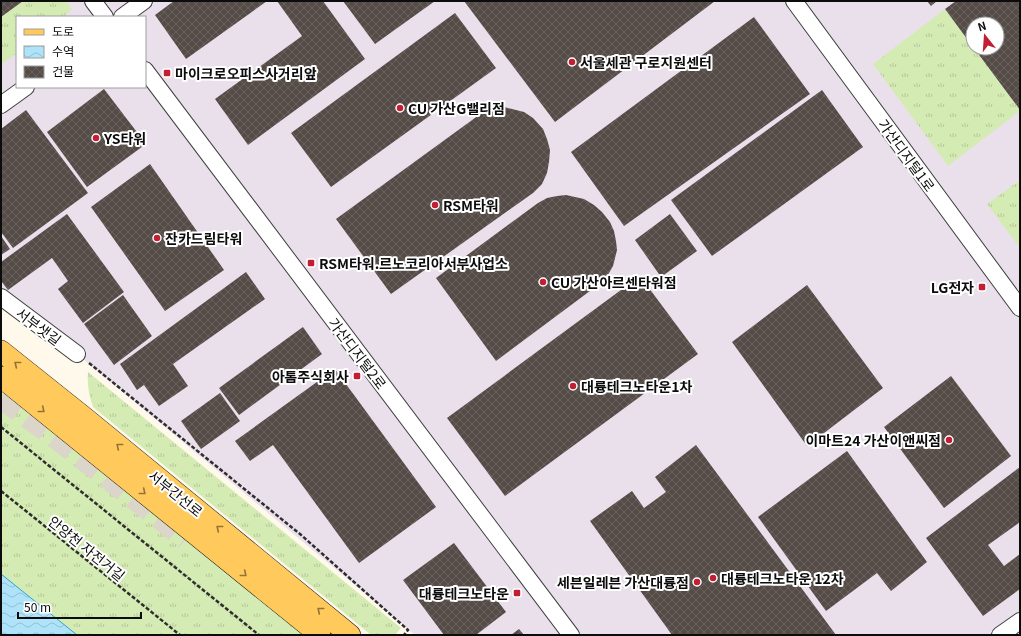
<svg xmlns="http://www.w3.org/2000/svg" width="1021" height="636" font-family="Georgia,'Noto Sans KR',serif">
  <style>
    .industrial { fill: #e9e0ec; fill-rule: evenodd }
    .grass { fill: url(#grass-tufts) }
    .water { fill: url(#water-waves); stroke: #31a1d3 }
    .building { fill: url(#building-cross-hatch) }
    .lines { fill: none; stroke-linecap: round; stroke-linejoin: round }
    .highway-tunnel { stroke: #dbd5ca; stroke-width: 22; stroke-dasharray: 22 11; stroke-linecap: butt }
    .minor-casing { stroke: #3f3f3f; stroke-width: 18 }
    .major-casing { stroke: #1d1d1d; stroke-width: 22 }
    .path { stroke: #2e2e2e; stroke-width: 2.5; stroke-dasharray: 4 2; stroke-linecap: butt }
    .minor { stroke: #fff; stroke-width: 16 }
    .major { stroke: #ffc95c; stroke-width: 21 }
    .oneway { stroke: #927438 }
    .poi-dot { fill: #c21e34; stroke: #fff; stroke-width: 1.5 }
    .labels { text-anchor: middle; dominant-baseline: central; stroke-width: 4; stroke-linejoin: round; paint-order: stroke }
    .poi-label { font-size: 14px; font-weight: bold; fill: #0c0c0c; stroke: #fff; text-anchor: start }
    .street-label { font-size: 14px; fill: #0c0c0c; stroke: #fff }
  </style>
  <defs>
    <pattern id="grass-tufts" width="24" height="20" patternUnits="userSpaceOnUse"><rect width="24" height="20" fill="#d5ebb4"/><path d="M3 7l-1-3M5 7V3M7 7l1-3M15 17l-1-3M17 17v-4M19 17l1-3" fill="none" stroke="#b6c89a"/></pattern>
    <pattern id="water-waves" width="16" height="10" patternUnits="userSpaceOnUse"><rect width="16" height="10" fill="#aee3f9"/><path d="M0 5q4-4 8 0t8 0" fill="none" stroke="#94c2d4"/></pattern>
    <pattern id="building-cross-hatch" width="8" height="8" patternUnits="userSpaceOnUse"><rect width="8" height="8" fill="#554c48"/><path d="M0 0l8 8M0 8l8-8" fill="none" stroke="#68615e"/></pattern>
  </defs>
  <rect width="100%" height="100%" fill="#fff9eb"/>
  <path class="industrial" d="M 1,1 L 1020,1 L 1020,635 L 415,635 L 77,354 L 1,295 ZM 17,17 L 145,17 L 145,87 L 17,87 ZM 973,24 L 997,24 L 997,48 L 973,48 Z"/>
  <path class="grass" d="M 23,1 L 66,1 L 72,9 L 64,17 L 17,17 L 17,53 L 1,65 L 1,17 Z
    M 945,9 L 1020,110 L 1020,111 L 948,166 L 873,64 Z
    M 1020,180 L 1020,248 L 987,204 Z
    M 88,372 L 401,628 L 395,635 L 371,635 L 93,407 C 89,395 87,385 88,372 Z
    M 1,391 L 304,635 L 1,635 Z"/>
  <path class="water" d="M 1,574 L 77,635 L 1,635 Z"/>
  <path class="building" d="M 1,1 L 23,1 L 1,17 Z
    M 174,1 L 267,1 L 186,59 L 155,15 Z
    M 277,1 L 323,1 L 365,59 L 248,145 L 215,99 L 302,36 Z
    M 343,1 L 435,1 L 375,44 Z
    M 464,1 L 715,1 L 555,122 Z
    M 927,1 L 937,1 L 931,6 Z
    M 956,1 L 1020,1 L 1020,110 L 974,48 L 997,48 L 997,24 L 973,24 L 973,47 L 945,9 Z
    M 455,13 L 496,68 L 331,187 L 291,133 Z
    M 754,17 L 810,94 L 624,226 L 571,152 Z
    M 104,89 L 146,144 L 87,187 L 47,132 Z
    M 822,90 L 863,147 L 712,256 L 671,200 Z
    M 504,107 L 524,112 L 533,118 L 543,129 L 547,139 L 550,150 L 549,162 L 547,173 L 542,184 L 533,193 L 391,294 L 336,219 L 479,115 L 490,110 Z
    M 26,110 L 88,193 L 13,248 L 1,232 L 1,129 Z
    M 150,164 L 224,270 L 165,311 L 91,207 Z
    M 566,195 L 584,199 L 594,205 L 602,212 L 610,222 L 614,231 L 616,241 L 617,250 L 613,266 L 605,280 L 598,285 L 496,361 L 436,278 L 538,203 L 547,198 L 557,196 Z
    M 67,214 L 124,292 L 83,323 L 58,289 L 68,281 L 52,258 L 8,290 L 1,281 L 1,262 Z
    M 670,214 L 697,251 L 661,277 L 635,240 Z
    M 1,236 L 10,249 L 1,255 Z
    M 246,272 L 265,299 L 173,364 L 188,386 L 159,406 L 144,385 L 137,390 L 120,364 Z
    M 640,276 L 698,354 L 505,496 L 447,418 Z
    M 807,285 L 883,388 L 807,446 L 732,342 Z
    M 123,295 L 152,336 L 114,365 L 84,324 Z
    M 303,327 L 322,354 L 239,415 L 219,388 Z
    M 335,369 L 436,507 L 359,563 L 273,445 L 250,461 L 235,441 Z
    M 951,376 L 1011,456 L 944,508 L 884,427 Z
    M 220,393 L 240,421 L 201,449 L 181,421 Z
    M 696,445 L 836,635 L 672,635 L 590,521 L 632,491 L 644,508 L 666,492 L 655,477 Z
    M 847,451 L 927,562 L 891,591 L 877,573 L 826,611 L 758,517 Z
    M 1020,467 L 1020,522 L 988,545 L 1004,566 L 1020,554 L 1020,589 L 983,616 L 926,538 Z
    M 454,543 L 506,612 L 476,635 L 444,635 L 403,580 Z
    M 519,629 L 524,635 L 511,635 Z"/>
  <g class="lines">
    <path class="highway-tunnel" d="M 1,398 L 56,438 L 186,539"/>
    <defs>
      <path id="minor" d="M 93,1 L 105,17
        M 794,1 L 1020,308
        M 122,17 L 144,1
        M 145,70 L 571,635
        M 1,105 L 26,87
        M 1,297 L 77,354
        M 1000,635 L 1020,621"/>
      <path id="major" d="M 1,351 L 85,418 L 350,635
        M 1,377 L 320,635"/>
    </defs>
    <use href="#minor" class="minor-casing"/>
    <use href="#major" class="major-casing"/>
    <path class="path" d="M 89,363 L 300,534 L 408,630 L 404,635
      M 1,427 L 259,635
      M 1,491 L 180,635"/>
    <use href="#minor" class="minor"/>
    <use href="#major" class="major"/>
  </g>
  <defs><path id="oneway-chevron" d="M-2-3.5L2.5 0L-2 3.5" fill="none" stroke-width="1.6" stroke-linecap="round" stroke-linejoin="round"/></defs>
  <g class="oneway">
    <use href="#oneway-chevron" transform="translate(17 364) rotate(-142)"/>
    <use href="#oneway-chevron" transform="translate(42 410) rotate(39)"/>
    <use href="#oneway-chevron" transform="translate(119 446) rotate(-141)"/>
    <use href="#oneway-chevron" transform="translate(143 492) rotate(39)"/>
    <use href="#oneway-chevron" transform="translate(219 528) rotate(-141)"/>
    <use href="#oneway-chevron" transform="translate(244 574) rotate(39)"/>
    <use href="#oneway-chevron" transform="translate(320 610) rotate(-141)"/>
  </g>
  <g class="poi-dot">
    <circle cx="572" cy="62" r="4"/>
    <rect x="163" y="69" width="8" height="8" rx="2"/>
    <circle cx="400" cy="108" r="4"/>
    <circle cx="96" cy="138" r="4"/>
    <circle cx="435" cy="205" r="4"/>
    <circle cx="157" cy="238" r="4"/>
    <rect x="307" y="259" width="8" height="8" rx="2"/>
    <circle cx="543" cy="282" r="4"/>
    <rect x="978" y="283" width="8" height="8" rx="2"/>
    <rect x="353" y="372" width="8" height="8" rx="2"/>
    <circle cx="573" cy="386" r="4"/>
    <circle cx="949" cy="440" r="4"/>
    <circle cx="713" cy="578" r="4"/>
    <circle cx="697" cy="582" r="4"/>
    <rect x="513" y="589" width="8" height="8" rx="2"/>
  </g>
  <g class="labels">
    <g class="poi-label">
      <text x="580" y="62">서울세관 구로지원센터</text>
      <text x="175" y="73">마이크로오피스사거리앞</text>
      <text x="408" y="108">CU 가산G밸리점</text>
      <text x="104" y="138">YS타워</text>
      <text x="443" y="205">RSM타워</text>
      <text x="165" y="238">잔카드림타워</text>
      <text x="319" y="263">RSM타워.르노코리아서부사업소</text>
      <text x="551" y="282">CU 가산아르센타워점</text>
      <text x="974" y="287" text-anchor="end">LG전자</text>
      <text x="349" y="376" text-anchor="end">아톰주식회사</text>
      <text x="581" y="386">대륭테크노타운1차</text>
      <text x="941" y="440" text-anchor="end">이마트24 가산이앤씨점</text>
      <text x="721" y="578">대륭테크노타운 12차</text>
      <text x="689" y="582" text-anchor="end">세븐일레븐 가산대륭점</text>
      <text x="509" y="593" text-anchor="end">대륭테크노타운</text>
    </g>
    <g class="street-label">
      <text transform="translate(907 155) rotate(54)">가산디지털1로</text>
      <text transform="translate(39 326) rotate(37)">서부샛길</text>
      <text transform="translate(358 353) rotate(53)">가산디지털2로</text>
      <text transform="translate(176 493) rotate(39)">서부간선로</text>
      <text transform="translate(87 548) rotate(39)">안양천 자전거길</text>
    </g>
  </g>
  <rect width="1021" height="636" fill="none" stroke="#0c0c0c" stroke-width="4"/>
  <rect x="16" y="16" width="130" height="72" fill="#ffffff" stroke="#9e9e9e"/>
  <rect x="24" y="29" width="20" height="6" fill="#ffc95c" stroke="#9e9e9e"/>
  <text x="52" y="36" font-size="12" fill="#0c0c0c">도로</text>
  <rect x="24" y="46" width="20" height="12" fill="url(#water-waves)" stroke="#9e9e9e"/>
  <text x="52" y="56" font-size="12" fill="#0c0c0c">수역</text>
  <rect x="24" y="66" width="20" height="12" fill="url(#building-cross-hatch)" stroke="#9e9e9e"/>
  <text x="52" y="76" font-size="12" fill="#0c0c0c">건물</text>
  <g transform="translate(985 36) rotate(343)"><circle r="19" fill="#ffffff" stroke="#9e9e9e"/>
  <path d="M0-3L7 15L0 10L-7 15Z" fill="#c21e34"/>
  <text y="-6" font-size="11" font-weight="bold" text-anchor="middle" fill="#0c0c0c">N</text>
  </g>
  <path d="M18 612v6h123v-6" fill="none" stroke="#0c0c0c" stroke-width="2"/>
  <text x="24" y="612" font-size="12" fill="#0c0c0c" stroke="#ffffff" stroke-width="3" paint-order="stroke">50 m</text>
</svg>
